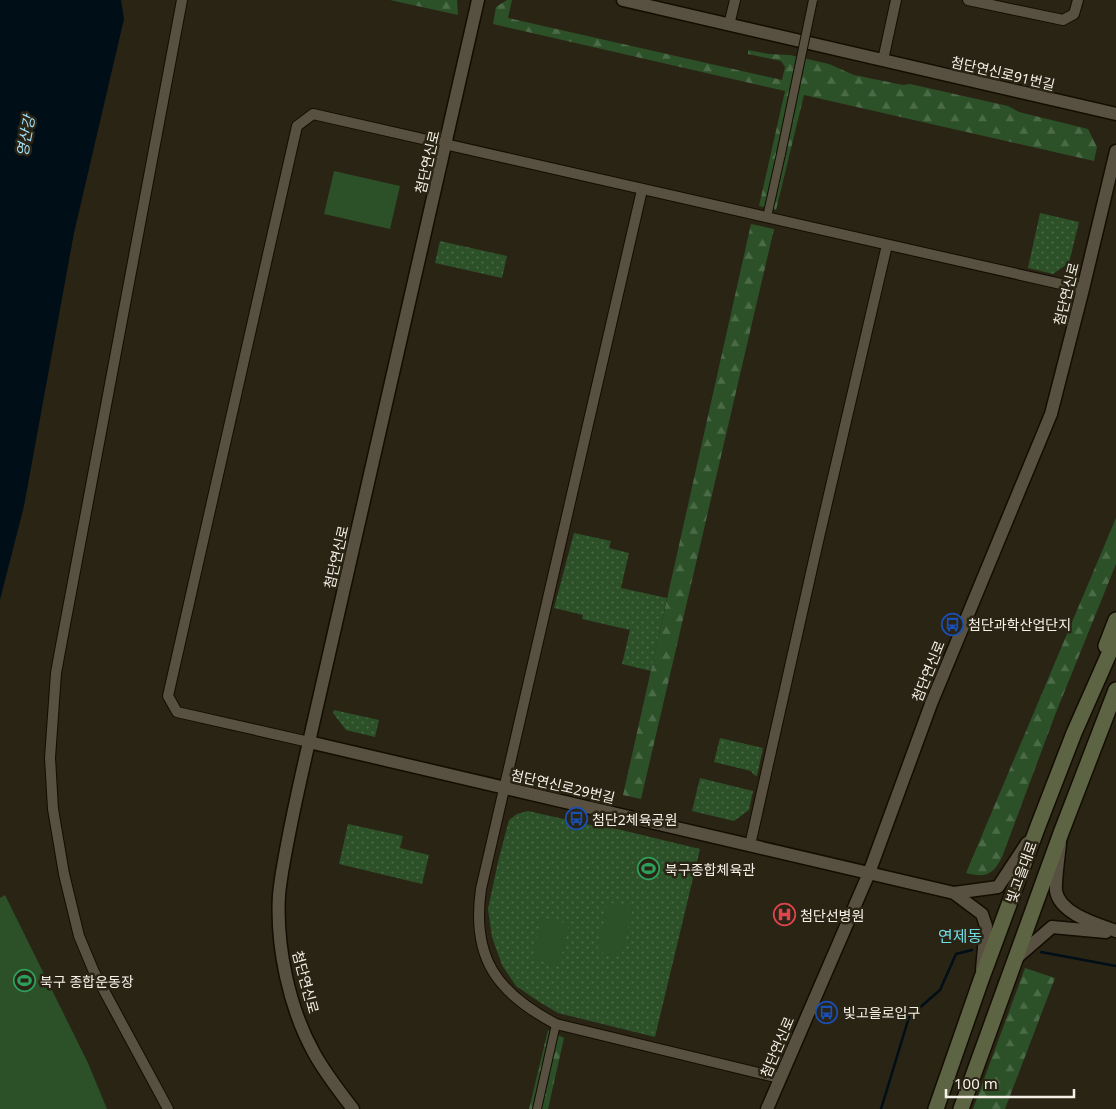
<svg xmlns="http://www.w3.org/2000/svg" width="1116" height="1109" font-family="'Noto Sans','Noto Sans KR',sans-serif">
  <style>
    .forest { fill: url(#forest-firs) }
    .park { fill: url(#park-dots) }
    .garden { fill: #2c5028 }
    .water { fill: #000e17 }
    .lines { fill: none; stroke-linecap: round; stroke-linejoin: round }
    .stream { stroke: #000e17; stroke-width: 2.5 }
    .pedestrian-casing { stroke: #130d02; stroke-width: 10 }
    .minor-casing { stroke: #130d02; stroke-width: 12 }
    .tertiary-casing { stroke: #130d02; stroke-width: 15 }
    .secondary-casing { stroke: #130d02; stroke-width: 18 }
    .pedestrian { stroke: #585041; stroke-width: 8 }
    .minor { stroke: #585041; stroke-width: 10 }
    .tertiary { stroke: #585041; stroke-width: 12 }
    .secondary { stroke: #5d6443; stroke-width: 15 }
    .pedestrian-bridge-casing { stroke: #130d02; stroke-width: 10; stroke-linecap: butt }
    .pedestrian-bridge { stroke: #585041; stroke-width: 8 }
    .labels { text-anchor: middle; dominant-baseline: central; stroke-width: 5; stroke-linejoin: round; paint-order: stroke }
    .street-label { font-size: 14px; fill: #f5f1e8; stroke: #2a2415 }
    .poi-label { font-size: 14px; fill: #f5f1e8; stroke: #2a2415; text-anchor: start }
    .water-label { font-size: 15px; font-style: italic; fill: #a0dffa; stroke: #2a2415 }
    .quarter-label { font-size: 16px; fill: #70dce6; stroke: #2a2415 }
  </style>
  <defs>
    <pattern id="forest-firs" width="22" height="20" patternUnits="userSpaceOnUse" patternTransform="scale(1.25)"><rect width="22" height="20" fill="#2c5028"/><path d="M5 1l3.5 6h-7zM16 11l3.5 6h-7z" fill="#4b6a47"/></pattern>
    <pattern id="park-dots" width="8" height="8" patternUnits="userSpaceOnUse" patternTransform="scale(1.25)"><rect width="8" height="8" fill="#2c5028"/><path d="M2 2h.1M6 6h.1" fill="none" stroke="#4b6a47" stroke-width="1.8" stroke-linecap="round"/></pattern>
  </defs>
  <rect width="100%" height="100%" fill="#2a2415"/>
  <path class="forest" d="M 390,0 L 457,0 L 458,15 Z
    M 507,0 L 512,0 L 508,18 L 782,80 L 785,67 L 781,61 L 748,54 L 748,50 L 769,54 L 790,55 L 829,64 L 854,75 L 903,85 L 910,84 L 1008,106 L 1019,112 L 1088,129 L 1097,147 L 1094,161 L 804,95 L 776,210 L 759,206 L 785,91 L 493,24 L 496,7 Z
    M 751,224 L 774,229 L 641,799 L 623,795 Z
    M 1116,518 L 1116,564 L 1055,715 L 1002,857 C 993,875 986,878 966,873 Z
    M 1025,968 L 1055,978 L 1005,1109 L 973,1109 Z
    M 548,1030 L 564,1038 L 548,1109 L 529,1109 Z"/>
  <path class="park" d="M 1040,213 L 1079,222 L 1069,263 L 1053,274 L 1028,268 Z
    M 440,241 L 507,256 L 502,278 L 435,263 Z
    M 574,533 L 611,541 L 609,548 L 629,553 L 621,588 L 667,598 L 651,671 L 622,664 L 630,630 L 582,619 L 583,615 L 554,608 Z
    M 334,710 L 379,720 L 375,737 L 346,730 L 333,713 Z
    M 720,738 L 763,748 L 757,776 L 754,775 L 751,771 L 714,762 Z
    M 700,778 L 753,791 L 749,810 L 734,821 L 692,811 Z
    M 528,811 L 604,828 L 613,828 L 700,849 L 655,1037 L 558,1013 L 541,1003 L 516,986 L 502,965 L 492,937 L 488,909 L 498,862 L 509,820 L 517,814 Z
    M 348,824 L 403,836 L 400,848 L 429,855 L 422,884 L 339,864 Z"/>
  <path class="garden" d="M 334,171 L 400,186 L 390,229 L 324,214 Z
    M 5,895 L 88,1063 L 107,1109 L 0,1109 L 0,898 Z
    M 608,902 L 633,908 L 621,957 L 597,952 Z
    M 542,917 L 569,924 L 559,966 L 532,959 Z"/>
  <path class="water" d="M 0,0 L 121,0 L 124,19 L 74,233 L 24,506 L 0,600 Z"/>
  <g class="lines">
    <path class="stream" d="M 1041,952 L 1116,966
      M 881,1109 L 909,1017 L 940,990 L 956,954 L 972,950"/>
    <defs>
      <path id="pedestrian" d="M 767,217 L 781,154
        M 537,1109 L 556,1024"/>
      <path id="minor" d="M 968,0 L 1063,20 L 1074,14 L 1078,0
        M 729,25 L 735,0
        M 883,60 L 896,0
        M 642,190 L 481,889 C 471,958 497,993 556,1024 L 779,1078
        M 309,742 L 177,712 L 168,696 L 297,126 L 313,114 L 1083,289
        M 750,845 L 817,546 L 887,245
        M 168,1109 L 94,972 L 79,936 L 64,874 L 53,809 L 50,758 L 56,673 L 60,651 L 182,0"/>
      <path id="tertiary" d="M 623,0 L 1116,114
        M 309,742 L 954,893 L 998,887 L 1027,843
        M 1060,844 C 1059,854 1055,882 1056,891 C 1060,914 1097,924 1116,931
        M 954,893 L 982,914 L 986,926 L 982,969
        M 1014,960 L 1052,927 L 1106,932
        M 353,1109 C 339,1091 325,1073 314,1053 C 289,1008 276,946 279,895 C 280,884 282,872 284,861 C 291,821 300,781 309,742 L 478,0
        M 767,1109 L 869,873 L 931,704 L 1051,414 L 1083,289 L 1116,151"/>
      <path id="secondary" d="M 1106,646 L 1116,620
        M 936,1109 L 981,980 L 1038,826 L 1074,733 L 1116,638
        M 961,1109 L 1061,833 L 1116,690"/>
    </defs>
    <use href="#pedestrian" class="pedestrian-casing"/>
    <use href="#minor" class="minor-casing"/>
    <use href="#tertiary" class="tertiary-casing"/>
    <use href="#secondary" class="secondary-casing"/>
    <use href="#pedestrian" class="pedestrian"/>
    <use href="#minor" class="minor"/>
    <use href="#tertiary" class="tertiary"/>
    <use href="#secondary" class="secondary"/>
    <defs>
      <path id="pedestrian-bridge" d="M 781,154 L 813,0"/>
    </defs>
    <use href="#pedestrian-bridge" class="pedestrian-bridge-casing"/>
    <use href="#pedestrian-bridge" class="pedestrian-bridge"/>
  </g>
  <defs>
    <symbol id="bus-ring" viewBox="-11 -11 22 22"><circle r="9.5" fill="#2a2415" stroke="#1a4fb4" stroke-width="1.5"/><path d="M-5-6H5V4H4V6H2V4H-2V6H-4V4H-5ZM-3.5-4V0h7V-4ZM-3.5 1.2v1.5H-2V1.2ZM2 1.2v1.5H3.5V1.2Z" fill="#1a4fb4"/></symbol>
    <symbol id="stadium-ring" viewBox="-11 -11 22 22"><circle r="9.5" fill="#2a2415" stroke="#2e9e5b" stroke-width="1.5"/><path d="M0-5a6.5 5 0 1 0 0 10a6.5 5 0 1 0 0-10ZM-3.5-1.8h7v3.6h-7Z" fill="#2e9e5b"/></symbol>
    <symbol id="hospital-ring" viewBox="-11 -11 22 22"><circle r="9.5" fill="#2a2415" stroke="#e0444e" stroke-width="1.5"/><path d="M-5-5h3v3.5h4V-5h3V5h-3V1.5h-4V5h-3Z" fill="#e0444e"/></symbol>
  </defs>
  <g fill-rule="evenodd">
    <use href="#bus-ring" x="940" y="612" width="25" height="25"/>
    <use href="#bus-ring" x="564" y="806" width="25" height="25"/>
    <use href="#stadium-ring" x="636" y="856" width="25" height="25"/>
    <use href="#hospital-ring" x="772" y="902" width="25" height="25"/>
    <use href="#stadium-ring" x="12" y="968" width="25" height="25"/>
    <use href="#bus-ring" x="814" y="1000" width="25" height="25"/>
  </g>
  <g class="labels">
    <g class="street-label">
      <text transform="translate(1003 73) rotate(13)">첨단연신로91번길</text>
      <text transform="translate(427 162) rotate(-77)">첨단연신로</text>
      <text transform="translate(1066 294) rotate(-76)">첨단연신로</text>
      <text transform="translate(336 557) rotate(-77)">첨단연신로</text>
      <text transform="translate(928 671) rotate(-68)">첨단연신로</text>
      <text transform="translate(563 786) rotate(13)">첨단연신로29번길</text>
      <text transform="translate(1021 872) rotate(-70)">빛고을대로</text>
      <text transform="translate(306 982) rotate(75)">첨단연신로</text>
      <text transform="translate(777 1047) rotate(-67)">첨단연신로</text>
    </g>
    <g class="poi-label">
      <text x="968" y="624">첨단과학산업단지</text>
      <text x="592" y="819">첨단2체육공원</text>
      <text x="665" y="869">북구종합체육관</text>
      <text x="800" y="915">첨단선병원</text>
      <text x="40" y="981">북구 종합운동장</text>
      <text x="843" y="1012">빛고을로입구</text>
    </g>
    <g class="water-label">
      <text transform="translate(25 136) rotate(-79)">영산강</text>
    </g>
    <g class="quarter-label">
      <text x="960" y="936">연제동</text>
    </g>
  </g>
  <path d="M946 1089v8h128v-8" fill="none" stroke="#f5f1e8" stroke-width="2.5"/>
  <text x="954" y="1089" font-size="15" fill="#f5f1e8" stroke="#2a2415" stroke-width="4" paint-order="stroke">100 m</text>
</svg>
